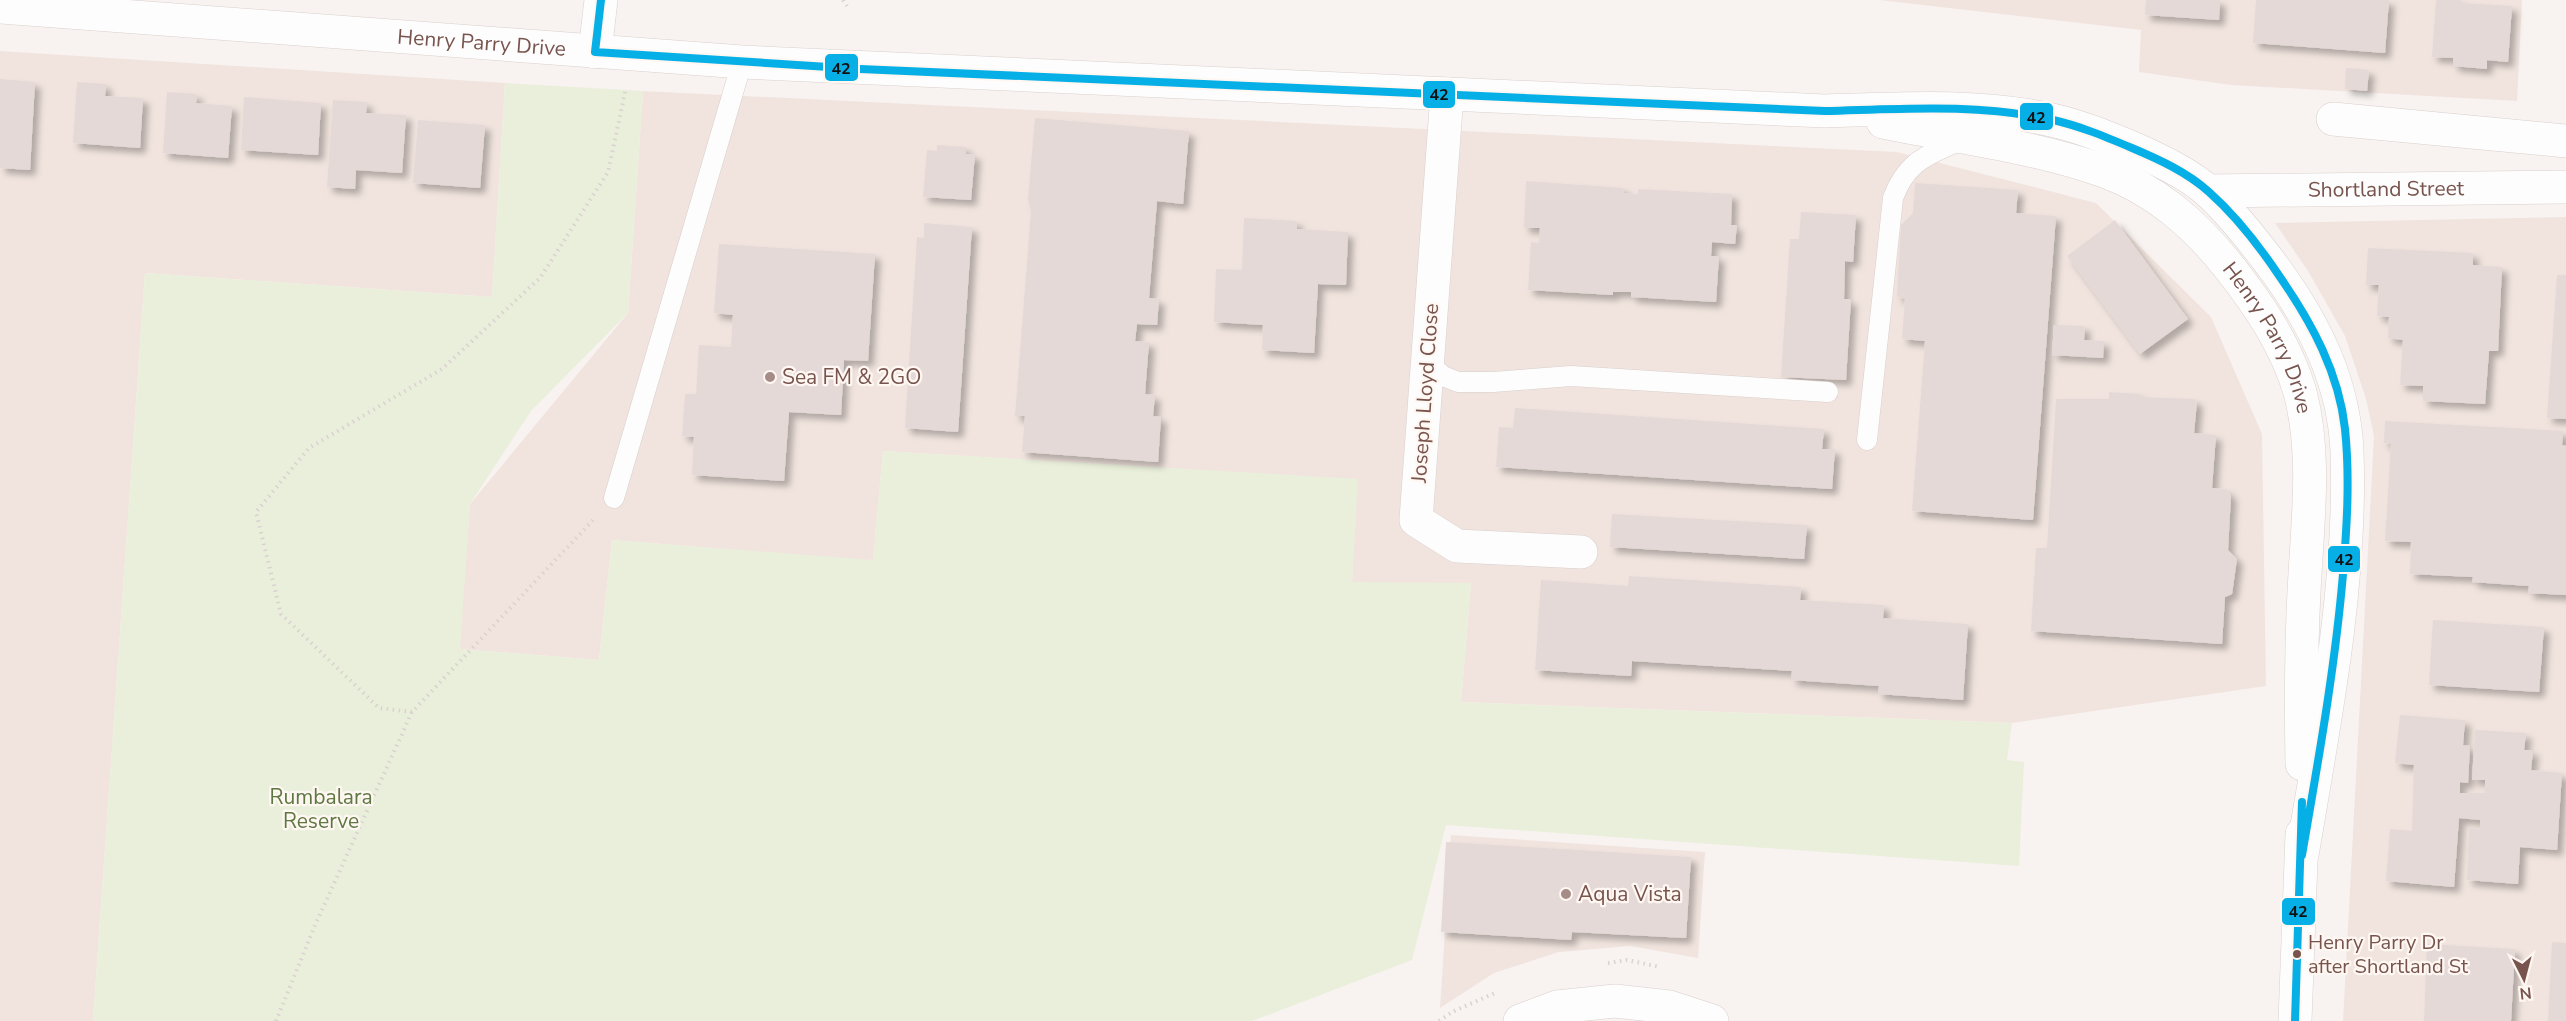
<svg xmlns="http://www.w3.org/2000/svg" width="2566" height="1021" font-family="'Nunito Sans',sans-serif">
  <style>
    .residential { fill: #f1e4de }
    .green { fill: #eaefdb }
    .building { fill: #e5d9d7; filter: url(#shadow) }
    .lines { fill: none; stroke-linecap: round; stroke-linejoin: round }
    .service-casing { stroke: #d8cfcc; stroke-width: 21 }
    .minor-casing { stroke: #d8cfcc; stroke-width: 34 }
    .secondary-casing { stroke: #d9d0cd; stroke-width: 34 }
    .path { stroke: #dad1d0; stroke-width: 4; stroke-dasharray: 1.5 4.5; stroke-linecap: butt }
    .service { stroke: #fefdfd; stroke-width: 20 }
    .minor { stroke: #fefdfd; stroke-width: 33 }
    .secondary { stroke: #fefdfd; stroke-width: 33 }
    .bus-1-casing { stroke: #fff7f2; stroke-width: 12 }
    .bus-1 { stroke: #06b0e7; stroke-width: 8 }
    .poi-dot { fill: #a58c87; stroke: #fff7f2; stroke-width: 2 }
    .bus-dot { fill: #78544e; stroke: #fff7f2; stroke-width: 2 }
    .labels { text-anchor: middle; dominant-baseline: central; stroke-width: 4.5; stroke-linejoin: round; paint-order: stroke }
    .bus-label { font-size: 20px; fill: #78544e; stroke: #fff7f2; text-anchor: start }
    .street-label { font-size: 21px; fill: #78544e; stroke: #fff7f2 }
    .poi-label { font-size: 21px; fill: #78544e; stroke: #fff7f2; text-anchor: start }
    .park-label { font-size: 21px; fill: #5e7842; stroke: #fff7f2 }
    .line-badge { stroke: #fff7f2; stroke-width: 2 }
    .pale-badge-label { font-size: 16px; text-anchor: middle; font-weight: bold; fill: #111 }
  </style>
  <defs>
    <filter id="shadow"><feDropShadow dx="5.5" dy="5.5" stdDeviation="3" flood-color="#0004"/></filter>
  </defs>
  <rect width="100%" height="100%" fill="#f8f3f0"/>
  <path class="residential" d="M 1879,0 L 2522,0 L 2517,101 L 2231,85 L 2139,72 L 2141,30 Z
    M 0,51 L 505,83 L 492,297 L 145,273 L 93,1021 L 0,1021 Z
    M 643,91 L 1897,152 L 2096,203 L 2211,317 L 2262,434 L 2266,686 L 2012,723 L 1461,702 L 1471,583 L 1352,583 L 1357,480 L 883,451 L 873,561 L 612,540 L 599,660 L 459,649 L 470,504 L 628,313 Z
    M 2566,217 L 2566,1021 L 2343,1021 L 2374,436 L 2366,399 L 2345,336 L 2308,271 L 2275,223 Z
    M 1451,835 L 1705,852 L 1698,958 L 1630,946 L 1559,952 L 1494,973 L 1440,1008 Z"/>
  <path class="green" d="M 505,83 L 643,91 L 628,313 L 531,411 L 470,504 L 460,649 L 599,660 L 612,540 L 873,560 L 883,451 L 1358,479 L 1352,582 L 1471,583 L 1461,702 L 2012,723 L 2007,760 L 2024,762 L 2019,866 L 1446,825 L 1412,960 L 1252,1021 L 93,1021 L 145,273 L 492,297 Z"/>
  <path class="building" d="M 2146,0 L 2220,0 L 2219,20 L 2145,15 Z
    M 2256,0 L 2389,0 L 2385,53 L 2253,43 Z
    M 2436,0 L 2461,0 L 2461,3 L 2512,6 L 2508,62 L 2487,60 L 2487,69 L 2453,66 L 2453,58 L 2432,57 Z
    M 2346,68 L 2369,70 L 2367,91 L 2345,89 Z
    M 0,79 L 35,82 L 30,170 L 0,168 Z
    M 77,82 L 106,84 L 105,96 L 143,98 L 140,148 L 73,143 Z
    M 167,92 L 197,94 L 196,103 L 232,106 L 228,158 L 163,153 Z
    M 244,97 L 321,103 L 318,155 L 241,150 Z
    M 333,100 L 367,102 L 366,113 L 406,115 L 402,173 L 356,170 L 355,189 L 327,187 Z
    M 1035,118 L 1189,131 L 1183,204 L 1157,201 L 1149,298 L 1159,299 L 1157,325 L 1137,324 L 1135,341 L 1149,342 L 1145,394 L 1155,395 L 1153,416 L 1161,417 L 1158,462 L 1022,452 L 1025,416 L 1015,416 L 1031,211 L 1028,199 Z
    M 418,120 L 485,125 L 480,188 L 413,183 Z
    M 937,145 L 966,147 L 966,154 L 975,154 L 971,200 L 923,197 L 927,150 L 937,151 Z
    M 1526,181 L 1624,188 L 1623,193 L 1638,194 L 1638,189 L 1732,194 L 1731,225 L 1737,225 L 1735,244 L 1712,242 L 1711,256 L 1719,256 L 1716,302 L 1631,297 L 1631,292 L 1613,292 L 1613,295 L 1528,290 L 1531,242 L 1539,243 L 1540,228 L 1524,228 Z
    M 1915,183 L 2018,190 L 2016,213 L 2056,216 L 2033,520 L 1912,511 L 1925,341 L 1902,339 L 1905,299 L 1897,296 L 1901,225 L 1913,213 Z
    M 1801,212 L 1856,215 L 1853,262 L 1845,261 L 1844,299 L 1851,299 L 1846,380 L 1781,377 L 1790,239 L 1799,239 Z
    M 1244,218 L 1297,221 L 1297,229 L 1348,232 L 1346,285 L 1318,284 L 1314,353 L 1262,350 L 1263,325 L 1214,322 L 1216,269 L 1242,270 Z
    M 2115,220 L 2188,319 L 2140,354 L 2067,256 Z
    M 924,223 L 972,227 L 958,432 L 905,428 L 917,237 L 924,238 Z
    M 719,244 L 875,254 L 868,361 L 844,360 L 841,415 L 789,412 L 784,481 L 692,475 L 694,437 L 682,436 L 685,394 L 696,394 L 699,345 L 731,347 L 733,315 L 714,313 Z
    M 2368,248 L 2473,253 L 2473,265 L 2502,267 L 2498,351 L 2489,351 L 2485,404 L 2423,401 L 2423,386 L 2400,385 L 2403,340 L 2388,338 L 2389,317 L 2377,316 L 2379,285 L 2366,285 Z
    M 2557,275 L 2566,275 L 2566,419 L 2547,418 Z
    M 2054,325 L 2085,326 L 2084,340 L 2104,341 L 2103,358 L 2052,355 Z
    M 2109,392 L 2140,394 L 2140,397 L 2194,399 L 2197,402 L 2194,433 L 2216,435 L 2212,488 L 2226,489 L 2231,496 L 2228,550 L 2237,559 L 2232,594 L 2225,597 L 2222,644 L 2031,631 L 2036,548 L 2047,548 L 2056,399 L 2109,399 Z
    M 1515,408 L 1824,429 L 1822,449 L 1835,449 L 1832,489 L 1496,467 L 1499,427 L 1513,428 Z
    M 2385,421 L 2563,431 L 2562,445 L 2566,446 L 2566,595 L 2528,593 L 2529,586 L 2472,582 L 2473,577 L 2410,574 L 2411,542 L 2385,541 L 2391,444 L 2384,443 Z
    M 1612,514 L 1807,525 L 1804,559 L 1610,547 Z
    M 1629,576 L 1801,587 L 1800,600 L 1884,605 L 1883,618 L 1968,624 L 1963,700 L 1878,694 L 1879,686 L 1791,680 L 1792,671 L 1632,661 L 1631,676 L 1535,670 L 1541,580 L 1628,586 Z
    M 2433,620 L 2544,627 L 2539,692 L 2429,685 Z
    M 2400,715 L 2465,720 L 2463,745 L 2470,746 L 2468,783 L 2460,782 L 2460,793 L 2485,793 L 2485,780 L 2472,780 L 2475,730 L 2526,733 L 2524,750 L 2533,750 L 2531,770 L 2562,773 L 2557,850 L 2520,847 L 2518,884 L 2467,880 L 2469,828 L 2480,829 L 2480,820 L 2459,818 L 2454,887 L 2386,881 L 2390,829 L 2412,831 L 2414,765 L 2395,763 Z
    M 1446,842 L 1691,857 L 1686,938 L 1572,932 L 1571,940 L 1441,932 Z
    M 2552,942 L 2566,943 L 2566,1021 L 2548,1021 Z
    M 2427,944 L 2515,949 L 2511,1021 L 2424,1021 Z"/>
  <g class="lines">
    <defs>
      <path id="service" d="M 1427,362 L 1443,376 L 1458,382 L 1493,382 L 1571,376 L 1828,392
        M 1867,440 L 1893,198 C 1908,158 1930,155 1965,138
        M 614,498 L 742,62"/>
      <g id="minor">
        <path d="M 595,52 L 601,0"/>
        <path d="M 1447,94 L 1416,520 L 1457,546 L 1581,552"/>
        <path d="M 2333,119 L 2566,141"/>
        <path id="s1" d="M 2208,191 L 2566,187"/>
        <path d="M 1520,1021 L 1557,1007 L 1615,1001 L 1669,1007 L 1712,1021"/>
      </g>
      <g id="secondary">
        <path id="s2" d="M 0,7 L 742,62 L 1825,111 C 1898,109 1970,104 2042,118 C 2075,124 2106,137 2137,150 C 2161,161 2189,174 2209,192 C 2234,215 2257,245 2277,272 C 2316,326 2344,384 2347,451 C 2352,583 2324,725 2302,855"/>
        <path id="s3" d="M 1883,122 C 1957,137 2033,146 2104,171 C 2156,190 2195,224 2229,267 C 2259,305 2286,345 2300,392 C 2317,457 2307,526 2304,592 C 2301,649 2301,707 2302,764"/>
        <path d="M 2295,1021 L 2302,834"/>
      </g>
    </defs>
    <use href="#service" class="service-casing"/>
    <use href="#minor" class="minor-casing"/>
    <use href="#secondary" class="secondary-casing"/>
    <path class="path" d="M 843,0 L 847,6
      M 412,712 L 379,708 L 281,614 L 256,512 L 309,448 L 442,369 L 540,278 L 608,172 L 626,88
      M 1608,963 L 1627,960 L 1660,967
      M 276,1021 L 316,923 L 412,712 L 596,517
      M 1439,1021 L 1452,1012 L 1497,992"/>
    <use href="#service" class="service"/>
    <use href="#minor" class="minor"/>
    <use href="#secondary" class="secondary"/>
    <defs>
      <path id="bus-1" d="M 601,0 L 595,52 L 860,69 L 1825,111 C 1901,109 1978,103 2053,120 C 2080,126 2106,137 2132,148 C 2158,159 2187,172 2209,192 C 2236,216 2260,247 2280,277 C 2312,323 2339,373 2345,429 C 2350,477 2347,526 2343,574 C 2335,668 2318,762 2302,855
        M 2295,1021 L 2302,802"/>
    </defs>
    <use href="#bus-1" class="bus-1-casing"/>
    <use href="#bus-1" class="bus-1"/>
  </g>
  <g class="poi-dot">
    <circle cx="770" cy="377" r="6"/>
    <circle cx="1566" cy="894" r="6"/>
  </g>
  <circle class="bus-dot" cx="2297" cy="954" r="5"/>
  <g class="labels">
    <g class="bus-label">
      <text x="2308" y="942">Henry Parry Dr<tspan x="2308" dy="24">after Shortland St</tspan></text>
    </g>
    <g class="street-label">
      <text stroke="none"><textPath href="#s2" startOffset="483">Henry Parry Drive</textPath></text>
      <text stroke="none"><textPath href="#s1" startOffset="178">Shortland Street</textPath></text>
      <text stroke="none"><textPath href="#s3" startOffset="468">Henry Parry Drive</textPath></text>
      <text transform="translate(1425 393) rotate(-86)">Joseph Lloyd Close</text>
    </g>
    <g class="poi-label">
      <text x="782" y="377">Sea FM &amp; 2GO</text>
      <text x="1578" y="894">Aqua Vista</text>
    </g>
    <g class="park-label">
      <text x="321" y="797">Rumbalara<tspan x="321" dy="24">Reserve</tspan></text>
    </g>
  </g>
  <g class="line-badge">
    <rect x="824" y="53" width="35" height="29" rx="6" fill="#06b0e7"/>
    <rect x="1422" y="80" width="34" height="29" rx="6" fill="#06b0e7"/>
    <rect x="2019" y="102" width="35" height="29" rx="6" fill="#06b0e7"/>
    <rect x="2327" y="545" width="34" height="28" rx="6" fill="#06b0e7"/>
    <rect x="2281" y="897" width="35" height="29" rx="6" fill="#06b0e7"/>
  </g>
  <g class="pale-badge-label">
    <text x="841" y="74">42</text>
    <text x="1439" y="100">42</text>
    <text x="2036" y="123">42</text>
    <text x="2344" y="565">42</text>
    <text x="2298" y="917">42</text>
  </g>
  <g transform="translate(2524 979) rotate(174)" stroke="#fff7f2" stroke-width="4.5" paint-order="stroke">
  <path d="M0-4.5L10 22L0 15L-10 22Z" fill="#78544e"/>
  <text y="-9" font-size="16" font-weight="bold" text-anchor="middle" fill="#78544e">N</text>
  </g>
</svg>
